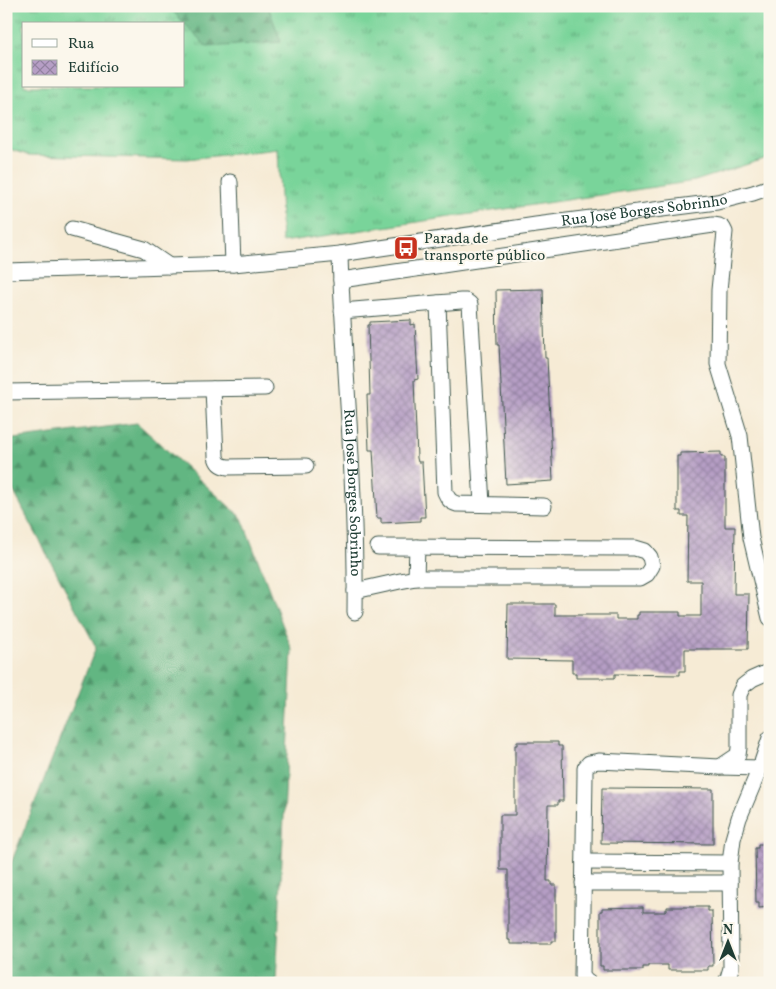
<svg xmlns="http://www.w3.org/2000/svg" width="776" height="989" font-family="Vollkorn,serif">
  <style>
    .grass { fill: url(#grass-tufts); stroke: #4c8867; fill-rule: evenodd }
    .forest { fill: url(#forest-firs); stroke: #407a5b }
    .building { fill: url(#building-cross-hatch) }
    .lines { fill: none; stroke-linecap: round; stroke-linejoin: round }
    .minor-casing { stroke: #3f574c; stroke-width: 17 }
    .minor { stroke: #fff; stroke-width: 15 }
    .labels { text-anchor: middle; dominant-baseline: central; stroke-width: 4; stroke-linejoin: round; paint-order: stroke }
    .street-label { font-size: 15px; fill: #1f3d34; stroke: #fbf7ec }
    .poi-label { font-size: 15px; fill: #1f3d34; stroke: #fbf7ec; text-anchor: start }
  </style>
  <defs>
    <pattern id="grass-tufts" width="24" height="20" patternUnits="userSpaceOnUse" patternTransform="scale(1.25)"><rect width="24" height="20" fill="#79d49a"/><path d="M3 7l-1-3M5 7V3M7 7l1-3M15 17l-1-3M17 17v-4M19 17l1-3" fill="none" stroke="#63ad7e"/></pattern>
    <pattern id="forest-firs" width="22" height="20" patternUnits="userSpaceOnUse" patternTransform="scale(1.25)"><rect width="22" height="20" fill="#62b682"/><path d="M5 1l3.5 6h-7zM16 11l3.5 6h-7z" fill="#50956b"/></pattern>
    <pattern id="building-cross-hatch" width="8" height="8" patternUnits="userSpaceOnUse" patternTransform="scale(1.25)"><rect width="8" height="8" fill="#b69ec5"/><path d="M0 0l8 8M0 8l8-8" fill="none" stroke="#9382a1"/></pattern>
  </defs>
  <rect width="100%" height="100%" fill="#fbf7ec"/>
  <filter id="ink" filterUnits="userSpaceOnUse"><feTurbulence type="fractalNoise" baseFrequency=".02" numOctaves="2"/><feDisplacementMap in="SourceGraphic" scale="10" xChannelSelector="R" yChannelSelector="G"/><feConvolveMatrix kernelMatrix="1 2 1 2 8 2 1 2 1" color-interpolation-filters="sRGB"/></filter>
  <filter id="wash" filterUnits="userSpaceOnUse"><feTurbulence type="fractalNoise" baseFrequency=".0096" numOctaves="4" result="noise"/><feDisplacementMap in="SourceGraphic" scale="20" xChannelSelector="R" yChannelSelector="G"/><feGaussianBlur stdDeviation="1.12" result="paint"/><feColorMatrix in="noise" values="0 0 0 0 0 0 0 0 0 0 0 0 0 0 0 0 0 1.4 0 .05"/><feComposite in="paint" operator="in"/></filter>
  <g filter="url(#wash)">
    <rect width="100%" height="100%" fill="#f6ebd5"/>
    <path class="grass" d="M 6,6 L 770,6 L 770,157 L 695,181 L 282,242 L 278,149 L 187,159 L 29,155 L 6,148 ZM 24,24 L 184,24 L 184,86 L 24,86 Z"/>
    <path class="forest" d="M 168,6 L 268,6 L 281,42 L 207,47 Z
      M 137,423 L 242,518 L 292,650 L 276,983 L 6,983 L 6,876 L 96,647 L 6,477 L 6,440 Z"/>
    <g id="blocks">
      <path class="building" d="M 543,289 L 545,358 L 547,358 L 553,481 L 506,484 L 499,345 L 497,345 L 496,290 Z
        M 411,320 L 411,325 L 415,324 L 418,379 L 414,380 L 417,458 L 418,462 L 422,462 L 425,517 L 420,517 L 420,521 L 381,523 L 381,518 L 377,518 L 373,450 L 369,450 L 367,395 L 370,395 L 368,325 L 370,325 L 370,322 Z
        M 721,452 L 721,457 L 725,457 L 725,527 L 735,527 L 734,594 L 749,594 L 748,649 L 685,649 L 685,671 L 680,671 L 680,675 L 615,674 L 615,678 L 576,678 L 576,673 L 572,673 L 572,660 L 507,659 L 508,604 L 555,604 L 555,615 L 616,615 L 616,619 L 637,619 L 637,615 L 639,615 L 639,612 L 680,612 L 680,616 L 701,616 L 701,581 L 687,581 L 688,516 L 681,516 L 681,511 L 677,511 L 677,456 L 680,456 L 680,453 Z
        M 517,742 L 558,742 L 558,746 L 562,746 L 563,801 L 558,801 L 558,805 L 548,805 L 547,881 L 551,881 L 551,885 L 556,885 L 556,941 L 551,941 L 551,944 L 511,944 L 511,940 L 508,940 L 508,870 L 500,870 L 500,815 L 515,815 L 515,745 L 517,745 Z
        M 602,788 L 713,789 L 713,844 L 601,843 Z
        M 758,844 L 770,844 L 770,907 L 759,908 L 759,903 L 756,903 L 755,848 L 758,848 Z
        M 643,907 L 643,912 L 665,912 L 665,910 L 667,910 L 667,907 L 708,907 L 708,911 L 712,911 L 713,966 L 708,966 L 708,970 L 668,970 L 668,965 L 648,965 L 648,967 L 643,967 L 643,970 L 603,970 L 603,966 L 600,966 L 600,911 L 602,911 L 602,908 Z"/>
    </g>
  </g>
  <g filter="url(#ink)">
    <use href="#blocks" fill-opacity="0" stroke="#3f574c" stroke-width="1"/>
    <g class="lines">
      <defs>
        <g id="minor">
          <path d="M 230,182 L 233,264"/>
          <path d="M 72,229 L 144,249 L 169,266"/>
          <path id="s1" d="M 340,254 C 341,294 344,333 346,372 C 351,452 356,532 355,612"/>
          <path id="s2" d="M 6,271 L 233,264 L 340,254 L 536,225 L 717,202 L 753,193 L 770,187"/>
          <path d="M 341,280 L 713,225 L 719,226 L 723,228 L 725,232 L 719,290 L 718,364 L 740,436 L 751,538 L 770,618"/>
          <path d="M 438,303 L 445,492 C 448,499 450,502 457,504 L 544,506"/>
          <path d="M 342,311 L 461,301 L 466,301 L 470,304 L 482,504"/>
          <path d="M 213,389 L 216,456 C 217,463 220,466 228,467 L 306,466"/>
          <path d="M 6,392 L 265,388"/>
          <path d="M 416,578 L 417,547"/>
          <path d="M 355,591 L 400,581 L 416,578 L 640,578 L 647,574 L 652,566 L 650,557 L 645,551 L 635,548 L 378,547"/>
          <path d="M 720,767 L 738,755 L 739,748 L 739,695 L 743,686 L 752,679 L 770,671"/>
          <path d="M 584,862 L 730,863"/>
          <path d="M 583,883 L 730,883"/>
          <path d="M 589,983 L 586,981 L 582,976 L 585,775 L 585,768 L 589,763 L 599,761 L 720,767 L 760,768"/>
          <path d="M 725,983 L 728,978 L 731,968 L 730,863 L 733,839 L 739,818 L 760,768 L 770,738"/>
        </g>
      </defs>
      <use href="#minor" class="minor-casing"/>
      <use href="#minor" class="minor"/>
    </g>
  </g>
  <defs>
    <symbol id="bus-square" viewBox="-11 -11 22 22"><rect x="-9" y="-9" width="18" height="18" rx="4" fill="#c8321e" stroke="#fbf7ec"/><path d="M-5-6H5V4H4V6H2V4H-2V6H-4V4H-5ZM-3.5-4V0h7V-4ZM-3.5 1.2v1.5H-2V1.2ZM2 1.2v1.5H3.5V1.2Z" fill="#fff"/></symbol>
  </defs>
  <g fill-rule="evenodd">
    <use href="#bus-square" x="392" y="234" width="28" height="28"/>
  </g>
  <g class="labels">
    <g class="street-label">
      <text stroke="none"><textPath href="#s2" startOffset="642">Rua José Borges Sobrinho</textPath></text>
      <text stroke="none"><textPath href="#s1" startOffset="239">Rua José Borges Sobrinho</textPath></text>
    </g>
    <g class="poi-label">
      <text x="424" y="239">Parada de<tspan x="424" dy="17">transporte público</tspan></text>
    </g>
  </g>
  <rect width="776" height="989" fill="none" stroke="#fbf7ec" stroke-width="25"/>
  <rect x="22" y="22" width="162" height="65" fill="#fbf7ec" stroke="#a3ada2"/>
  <rect x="32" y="39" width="25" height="8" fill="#ffffff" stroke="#a3ada2"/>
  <text x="68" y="48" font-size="15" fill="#1f3d34">Rua</text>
  <rect x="32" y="60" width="25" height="15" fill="url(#building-cross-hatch)" stroke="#a3ada2"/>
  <text x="68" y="72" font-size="15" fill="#1f3d34">Edifício</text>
  <g transform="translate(728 942)" stroke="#fbf7ec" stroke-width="4" paint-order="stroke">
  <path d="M0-4L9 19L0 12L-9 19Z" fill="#1f3d34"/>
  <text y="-8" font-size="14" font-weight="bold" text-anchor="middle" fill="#1f3d34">N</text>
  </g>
</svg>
